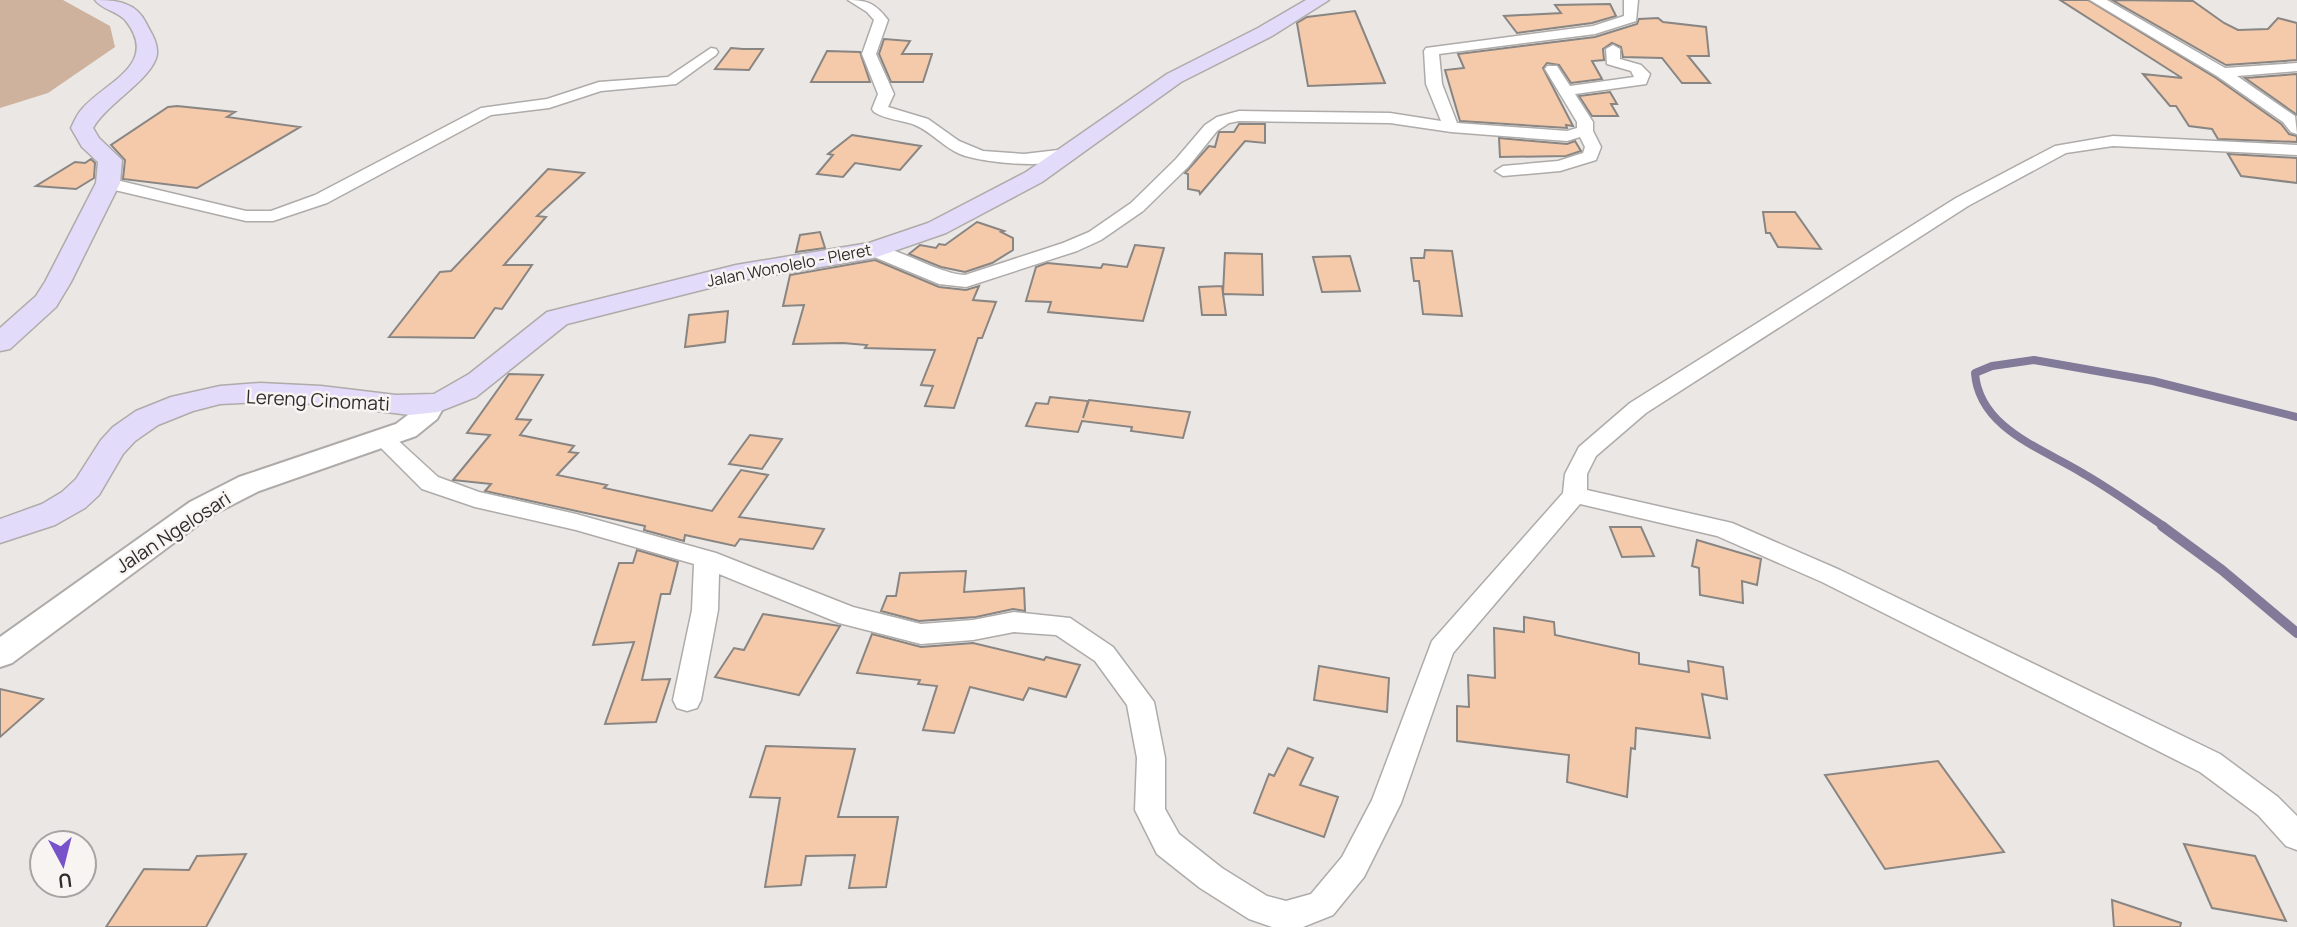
<svg xmlns="http://www.w3.org/2000/svg" width="2297" height="927" font-family="Manrope,sans-serif">
  <style>
    .green { fill: #ceb29d }
    .lines { fill: none; stroke-linecap: round; stroke-linejoin: round }
    .stream-far1 { stroke: #817a98; stroke-width: 8 }
    .stream { stroke: #817a98; stroke-width: 10 }
    .building { fill: #f5caab; stroke: #888583; stroke-width: 2 }
    .minor-casing { stroke: #aeaba9; stroke-width: 3 }
    .tertiary-casing { stroke: #aeaba9; stroke-width: 4 }
    .secondary-casing { stroke: #aeaba9; stroke-width: 3 }
    .minor { fill: #fff; fill-rule: evenodd }
    .tertiary { fill: #fff; fill-rule: evenodd }
    .secondary { fill: #e2dbfa; fill-rule: evenodd }
    .labels { text-anchor: middle; dominant-baseline: central; stroke-width: 5; stroke-linejoin: round; paint-order: stroke }
    .far-street-label { font-size: 16px; fill: #2e2d2c; stroke: #f8f4f2 }
    .street-label { font-size: 19px; fill: #2e2d2c; stroke: #f8f4f2 }
  </style>
  <rect width="100%" height="100%" fill="#eae7e5"/>
  <path class="green" d="M 0,0 L 63,0 L 110,26 L 115,47 L 48,93 L 0,108 Z"/>
  <g class="lines">
    <path class="stream-far1" d="M 2165,527 C 2138,509 2112,490 2084,474 C 2044,449 1979,429 1975,373 L 1992,366 L 2034,360 L 2153,381 L 2297,417"/>
    <path class="stream" d="M 2162,526 L 2222,570 L 2297,633"/>
  </g>
  <path class="building" d="M 2060,0 L 2088,0 L 2216,78 L 2281,124 L 2289,134 L 2297,136 L 2297,142 L 2218,139 L 2212,129 L 2189,126 L 2176,106 L 2170,106 L 2143,74 L 2182,78 Z
    M 2112,0 L 2193,1 L 2224,23 L 2238,30 L 2268,29 L 2278,18 L 2297,23 L 2297,60 L 2226,65 Z
    M 1610,4 L 1616,16 L 1592,23 L 1517,33 L 1504,16 L 1561,13 L 1555,5 Z
    M 1355,11 L 1385,83 L 1308,86 L 1297,23 L 1307,17 Z
    M 1658,18 L 1663,22 L 1706,27 L 1709,56 L 1688,56 L 1710,83 L 1682,83 L 1662,58 L 1623,57 L 1621,47 L 1612,43 L 1603,49 L 1604,60 L 1592,61 L 1602,79 L 1571,83 L 1559,65 L 1547,63 L 1543,68 L 1573,126 L 1566,125 L 1567,128 L 1460,121 L 1445,70 L 1464,68 L 1458,54 L 1595,37 L 1637,24 L 1639,19 Z
    M 884,39 L 910,41 L 902,54 L 932,54 L 923,82 L 891,82 L 879,54 Z
    M 731,48 L 743,49 L 763,49 L 749,70 L 715,69 Z
    M 827,51 L 860,52 L 870,82 L 811,82 Z
    M 2297,74 L 2297,115 L 2245,78 Z
    M 1610,92 L 1617,104 L 1611,104 L 1618,116 L 1592,116 L 1579,96 Z
    M 177,106 L 235,112 L 227,117 L 300,127 L 197,188 L 123,179 L 125,160 L 111,145 L 168,107 Z
    M 1239,124 L 1265,124 L 1265,143 L 1245,141 L 1200,194 L 1199,191 L 1188,189 L 1188,174 L 1185,173 L 1209,146 L 1215,147 L 1219,132 L 1234,132 Z
    M 852,135 L 921,146 L 900,170 L 855,163 L 843,177 L 817,174 L 833,155 L 828,154 Z
    M 1499,138 L 1567,144 L 1575,141 L 1581,151 L 1566,156 L 1500,157 Z
    M 2228,154 L 2297,158 L 2297,183 L 2241,176 Z
    M 91,159 L 95,163 L 94,178 L 76,189 L 36,186 L 75,162 L 85,163 Z
    M 548,169 L 584,173 L 537,216 L 546,217 L 504,265 L 532,265 L 502,309 L 495,308 L 474,338 L 389,337 L 440,272 L 451,271 Z
    M 1763,212 L 1795,212 L 1821,249 L 1778,247 L 1770,233 L 1766,233 Z
    M 977,222 L 1004,231 L 1001,232 L 1013,238 L 1013,250 L 992,263 L 965,272 L 941,267 L 909,254 L 920,245 L 936,248 L 939,244 L 945,245 Z
    M 820,232 L 825,248 L 796,252 L 800,235 Z
    M 1135,245 L 1164,248 L 1143,321 L 1048,312 L 1051,302 L 1026,301 L 1036,267 L 1047,263 L 1101,268 L 1103,264 L 1127,267 Z
    M 1425,250 L 1452,251 L 1462,316 L 1423,314 L 1419,281 L 1414,281 L 1411,258 L 1424,258 Z
    M 1225,253 L 1262,254 L 1263,295 L 1223,294 L 1226,315 L 1202,315 L 1199,287 L 1222,286 L 1223,293 Z
    M 1350,256 L 1360,291 L 1322,292 L 1313,257 Z
    M 875,260 L 939,287 L 966,290 L 979,286 L 973,300 L 996,302 L 982,338 L 978,338 L 954,408 L 925,406 L 933,386 L 921,385 L 935,350 L 865,348 L 867,345 L 843,343 L 793,344 L 804,305 L 783,306 L 790,275 Z
    M 728,311 L 725,342 L 685,347 L 689,315 Z
    M 509,374 L 543,375 L 516,419 L 531,420 L 520,435 L 574,446 L 569,452 L 578,453 L 557,475 L 607,485 L 604,488 L 712,511 L 741,470 L 768,475 L 739,517 L 824,529 L 813,549 L 740,539 L 735,546 L 685,535 L 684,541 L 644,530 L 645,526 L 485,491 L 491,484 L 453,480 L 490,435 L 467,433 Z
    M 1050,397 L 1088,401 L 1083,418 L 1089,400 L 1190,412 L 1183,438 L 1131,431 L 1132,427 L 1082,421 L 1078,432 L 1026,426 L 1036,403 L 1048,404 Z
    M 750,435 L 782,439 L 762,469 L 729,464 Z
    M 1610,527 L 1641,527 L 1654,556 L 1622,557 Z
    M 1697,540 L 1761,559 L 1757,585 L 1742,581 L 1743,603 L 1700,595 L 1699,568 L 1692,566 Z
    M 637,550 L 678,562 L 670,594 L 661,594 L 642,680 L 670,679 L 656,722 L 605,724 L 634,642 L 593,645 L 619,563 L 633,563 Z
    M 966,571 L 964,592 L 1024,588 L 1025,611 L 1013,609 L 976,617 L 919,621 L 881,611 L 887,596 L 896,596 L 900,573 Z
    M 763,614 L 840,626 L 799,695 L 715,677 L 734,648 L 744,650 Z
    M 1524,617 L 1554,622 L 1555,635 L 1639,653 L 1639,664 L 1689,672 L 1688,661 L 1723,667 L 1727,699 L 1702,694 L 1710,738 L 1636,728 L 1635,749 L 1631,748 L 1627,797 L 1567,782 L 1569,755 L 1457,741 L 1457,706 L 1469,707 L 1468,675 L 1495,678 L 1494,628 L 1524,632 Z
    M 872,634 L 921,647 L 973,643 L 1044,660 L 1046,657 L 1080,665 L 1066,697 L 1029,688 L 1023,700 L 970,687 L 954,733 L 923,730 L 937,686 L 918,684 L 920,680 L 857,673 Z
    M 1319,666 L 1389,678 L 1387,712 L 1314,700 Z
    M 0,689 L 43,699 L 0,737 Z
    M 766,746 L 855,749 L 838,817 L 898,817 L 886,887 L 849,888 L 855,855 L 806,856 L 801,885 L 765,887 L 780,798 L 750,797 Z
    M 1288,748 L 1313,758 L 1300,785 L 1338,797 L 1324,837 L 1254,813 L 1269,774 L 1274,776 Z
    M 1938,761 L 2004,852 L 1885,869 L 1825,775 Z
    M 2184,844 L 2255,856 L 2286,921 L 2212,908 Z
    M 246,854 L 206,927 L 106,927 L 144,869 L 189,870 L 197,856 Z
    M 2112,900 L 2181,923 L 2180,927 L 2114,927 Z"/>
  <g class="lines">
    <defs>
      <path id="minor" d="M 848,0 C 868,0 876,4 888,20 L 876,54 L 894,94 L 888,107 L 928,119 L 959,141 L 983,151 L 1024,154 L 1067,149 L 1075,154 C 1059,171 982,163 960,154 C 943,147 932,132 915,125 C 902,120 887,120 874,112 L 872,109 L 878,94 L 862,54 L 874,20 L 867,12 Z
        M 1624,0 L 1638,0 L 1636,21 L 1595,34 L 1439,54 L 1442,84 L 1457,123 L 1567,131 L 1577,128 L 1577,122 L 1545,69 L 1547,66 L 1557,66 L 1570,86 L 1634,77 L 1631,71 L 1607,64 L 1606,49 L 1613,45 L 1620,49 L 1620,59 L 1641,65 L 1650,74 L 1646,84 L 1575,94 L 1593,122 L 1593,131 L 1601,147 L 1596,160 L 1560,171 L 1503,176 L 1495,171 L 1503,166 L 1558,161 L 1583,153 L 1585,147 L 1580,137 L 1567,141 L 1451,132 L 1390,123 L 1239,121 L 1229,123 L 1217,131 L 1188,167 L 1143,211 L 1101,240 L 1077,251 L 966,287 L 939,284 L 867,254 L 865,250 L 867,246 C 888,241 936,274 965,275 L 1063,243 L 1089,232 L 1131,203 L 1176,159 L 1205,125 L 1217,117 L 1239,111 L 1390,113 L 1441,121 L 1426,84 L 1424,51 L 1426,48 L 1593,26 L 1624,16 Z
        M 2090,0 L 2107,0 L 2225,68 L 2297,63 L 2297,71 L 2237,76 L 2295,116 L 2297,134 L 2291,132 L 2283,122 L 2217,76 Z
        M 711,48 L 716,49 L 718,52 L 716,55 L 676,84 L 601,91 L 549,108 L 491,115 L 327,203 L 273,221 L 246,221 L 102,187 L 99,183 L 108,178 L 246,211 L 271,211 L 315,195 L 481,108 L 547,99 L 599,82 L 668,77 Z
        M 2113,136 L 2297,145 L 2297,155 L 2113,146 L 2066,153 L 1968,206 L 1646,413 L 1596,456 L 1587,474 L 1587,490 L 1732,523 L 1840,570 L 2220,754 L 2278,797 L 2297,816 L 2297,850 L 2286,846 L 2258,815 L 2200,772 L 1822,582 L 1717,536 L 1580,504 L 1453,653 L 1401,803 L 1364,877 L 1333,915 L 1303,927 L 1272,927 L 1249,919 L 1200,888 L 1157,854 L 1135,810 L 1137,758 L 1127,705 L 1095,661 L 1056,635 L 1014,632 L 973,640 L 921,644 L 839,623 L 719,574 L 718,610 L 701,700 L 697,708 L 687,711 L 677,708 L 673,700 L 692,610 L 694,564 L 576,530 L 475,507 L 422,489 L 372,439 L 375,434 L 383,432 L 391,434 L 438,477 L 479,492 L 576,514 L 716,553 L 853,607 L 921,624 L 973,620 L 1014,612 L 1070,618 L 1113,647 L 1154,702 L 1165,758 L 1165,809 L 1179,834 L 1222,868 L 1267,896 L 1286,901 L 1311,894 L 1342,857 L 1372,800 L 1432,641 L 1563,493 L 1565,474 L 1579,447 L 1630,403 L 1956,198 L 2055,146 Z"/>
      <path id="tertiary" d="M 433,395 L 442,397 L 446,403 L 437,419 L 416,436 L 259,491 L 210,516 L 12,663 L 0,667 L 0,637 L 190,502 L 239,477 L 396,424 L 417,408 L 424,397 Z"/>
      <path id="secondary" d="M 95,0 C 116,0 136,2 146,23 C 151,33 158,42 157,54 C 154,78 106,104 93,128 L 99,138 L 122,160 L 120,183 L 71,282 L 56,307 L 10,349 L 0,351 L 0,328 L 36,296 L 45,282 L 96,183 L 98,162 L 82,147 L 71,128 C 74,122 77,114 82,109 C 105,82 160,65 126,21 C 118,11 102,10 95,0 Z
        M 1306,0 L 1329,0 L 1272,36 L 1181,82 L 1042,182 L 946,233 L 874,258 L 737,281 L 567,324 L 476,397 L 438,412 L 410,415 L 321,404 L 260,402 L 220,404 L 193,411 L 158,425 L 135,441 L 123,454 L 99,495 L 85,508 L 55,525 L 0,543 L 0,519 L 42,504 L 62,492 L 76,479 L 101,440 L 113,427 L 136,411 L 171,397 L 220,386 L 260,383 L 321,386 L 396,395 L 434,394 L 469,374 L 547,312 L 736,265 L 869,243 L 928,223 L 1026,172 L 1167,74 L 1258,28 Z"/>
    </defs>
    <use href="#minor" class="minor-casing"/>
    <use href="#tertiary" class="tertiary-casing"/>
    <use href="#secondary" class="secondary-casing"/>
    <use href="#minor" class="minor"/>
    <use href="#tertiary" class="tertiary"/>
    <use href="#secondary" class="secondary"/>
  </g>
  <g class="labels">
    <g class="far-street-label">
      <text transform="translate(789 265) rotate(-11)">Jalan Wonolelo - Pleret</text>
    </g>
    <g class="street-label">
      <text transform="translate(318 400) rotate(3)">Lereng Cinomati</text>
      <text transform="translate(173 532) rotate(-33)">Jalan Ngelosari</text>
    </g>
  </g>
  <g transform="translate(63 864) rotate(173)"><circle r="33" fill="#f8f4f2" stroke="#a7a4a3" stroke-width="2"/>
  <path d="M0-5L12 26L0 18L-12 26Z" fill="#7752cb"/>
  <text y="-10" font-size="19" font-weight="bold" text-anchor="middle" fill="#2e2d2c">U</text>
  </g>
</svg>
